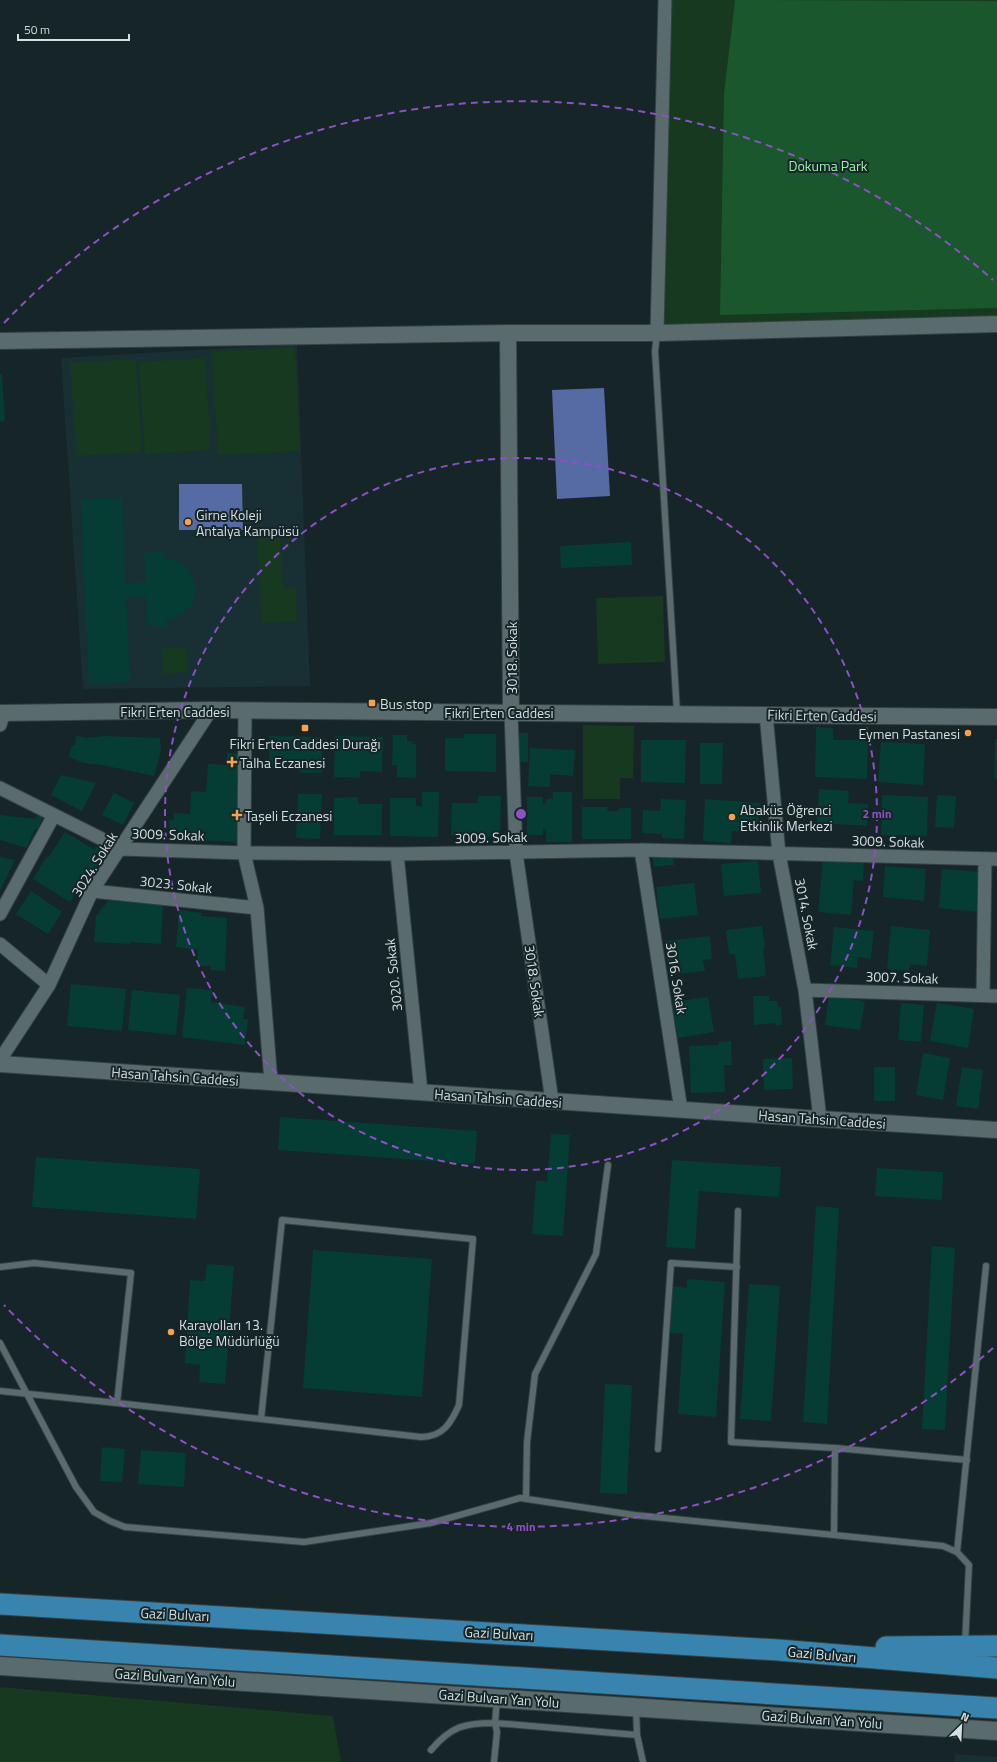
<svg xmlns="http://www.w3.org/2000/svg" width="997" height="1762" font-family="'Titillium Web',sans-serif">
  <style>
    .built { fill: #183033 }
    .green { fill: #16391f }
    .forest { fill: #1a572c }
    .water { fill: #566aa4 }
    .building { fill: #053d34 }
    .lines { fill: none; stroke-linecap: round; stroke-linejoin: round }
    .service-casing { stroke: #354043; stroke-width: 8 }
    .minor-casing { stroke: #354043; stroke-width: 15 }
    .tertiary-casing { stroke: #354043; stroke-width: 18 }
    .secondary-casing { stroke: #354043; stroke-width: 20 }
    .trunk-casing { stroke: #354043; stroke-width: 23 }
    .service { stroke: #5a6b6e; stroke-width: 6 }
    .minor { stroke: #5a6b6e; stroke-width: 13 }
    .tertiary { stroke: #5a6b6e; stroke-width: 16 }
    .secondary { stroke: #5a6b6e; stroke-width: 18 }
    .trunk { stroke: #3984af; stroke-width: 21 }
    .ring { fill: none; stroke: #8d50c6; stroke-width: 2; stroke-dasharray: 7 5 }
    .poi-dot { fill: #f9a04c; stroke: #162528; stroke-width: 1.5 }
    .labels { text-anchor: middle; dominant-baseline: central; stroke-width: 4; stroke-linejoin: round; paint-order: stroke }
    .park-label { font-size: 14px; fill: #9cf0ad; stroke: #162528 }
    .poi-label { font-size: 14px; fill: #d6dfe1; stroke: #162528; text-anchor: start }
    .street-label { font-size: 14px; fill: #d6dfe1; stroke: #162528 }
    .centre { fill: #8d50c6; stroke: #162528; stroke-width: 2 }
    .ring-label { font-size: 12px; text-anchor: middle; font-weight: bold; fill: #8d50c6; stroke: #162528; stroke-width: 4; stroke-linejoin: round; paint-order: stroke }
  </style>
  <rect width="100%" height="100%" fill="#162528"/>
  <path class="built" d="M 297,344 L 310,686 L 83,689 L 61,358 Z
    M 955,1754 L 997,1757 L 997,1762 L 955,1762 Z"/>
  <path class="green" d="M 665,0 L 997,0 L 997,327 L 657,333 Z
    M 295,347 L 300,451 L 218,455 L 212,352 Z
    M 205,358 L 211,450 L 145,454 L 139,362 Z
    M 136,359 L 142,452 L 76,456 L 70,363 Z
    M 280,535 L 283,588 L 296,587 L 297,621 L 262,623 L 257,536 Z
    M 663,596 L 665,662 L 598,664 L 596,598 Z
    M 186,647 L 188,672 L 163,674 L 162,649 Z
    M 583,725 L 634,726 L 633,778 L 620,778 L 620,799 L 583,799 Z
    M 0,1687 L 333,1716 L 341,1762 L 0,1762 Z"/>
  <path class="forest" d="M 735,0 L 997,1 L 997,308 L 720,315 L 724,94 Z"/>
  <path class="water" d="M 604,388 L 610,496 L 557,499 L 552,390 Z
    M 179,484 L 242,484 L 243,530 L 179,530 Z"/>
  <path class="building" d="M 0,374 L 2,374 L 5,421 L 0,422 Z
    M 122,498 L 126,583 L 146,582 L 144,553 L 163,552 L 164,559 L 174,560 L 182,564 L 189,570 L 196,584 L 195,597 L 193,603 L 185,612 L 174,618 L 166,619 L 167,627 L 147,626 L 146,596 L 126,598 L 130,682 L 89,683 L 81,499 Z
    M 631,542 L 632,565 L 561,568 L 560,546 Z
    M 816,727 L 833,728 L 833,740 L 868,740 L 867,779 L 815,777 Z
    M 519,733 L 528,733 L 528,762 L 519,762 Z
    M 464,734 L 496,734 L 496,772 L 445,771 L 445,738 L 464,738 Z
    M 393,735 L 407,735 L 407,741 L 412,741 L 413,744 L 416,744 L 416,778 L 397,777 L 397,765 L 392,765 Z
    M 76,736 L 87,738 L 104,736 L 160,738 L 161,751 L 154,776 L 102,765 L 84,763 L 69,757 L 71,746 L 75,745 Z
    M 269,736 L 322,737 L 322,773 L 300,773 L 300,770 L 269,769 Z
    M 335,736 L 383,737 L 382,772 L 360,771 L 360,778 L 334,777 Z
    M 995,739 L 997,739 L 997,779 L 994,778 Z
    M 641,740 L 686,740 L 685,783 L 641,782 Z
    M 881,742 L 925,744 L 923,785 L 878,782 Z
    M 700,743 L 723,743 L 722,784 L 700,784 Z
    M 530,748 L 575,750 L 573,776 L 550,774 L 550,787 L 528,786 Z
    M 227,753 L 243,754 L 242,842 L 169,839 L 169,820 L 174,820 L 174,813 L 190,814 L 191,791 L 206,792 L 208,764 L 226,765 Z
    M 61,775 L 96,783 L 82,811 L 51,795 Z
    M 819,789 L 849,791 L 848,803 L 868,804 L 867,826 L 817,823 Z
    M 422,792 L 439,792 L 438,837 L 390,836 L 390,798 L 416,798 L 416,805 L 422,807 Z
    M 553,792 L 572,792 L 572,842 L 546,842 L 546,829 L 543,829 L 543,835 L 527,835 L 527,797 L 543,797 L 543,803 L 546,804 L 546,799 L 553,799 Z
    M 114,793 L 134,803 L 123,825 L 102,815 Z
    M 298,794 L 322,794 L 320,839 L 296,838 Z
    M 882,795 L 928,797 L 927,836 L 881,835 Z
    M 937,795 L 956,796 L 954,828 L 935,827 Z
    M 478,796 L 501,796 L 500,837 L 451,836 L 452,803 L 478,803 Z
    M 358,797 L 358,804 L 382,804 L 382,835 L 334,835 L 334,798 Z
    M 661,799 L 686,800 L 684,839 L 662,838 L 662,834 L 642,833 L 643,810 L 660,811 Z
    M 705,799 L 760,803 L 758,833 L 732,831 L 731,843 L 703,841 Z
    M 582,807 L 608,807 L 607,811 L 619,811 L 619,808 L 631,808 L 631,839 L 582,839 Z
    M 40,812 L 44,814 L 38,829 L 35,829 L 27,848 L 0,840 L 0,815 L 35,819 Z
    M 65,832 L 95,850 L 98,844 L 108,850 L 89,882 L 84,879 L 70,902 L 33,879 L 47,856 L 48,858 Z
    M 673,855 L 674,865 L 654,867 L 653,858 Z
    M 0,857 L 15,860 L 0,890 Z
    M 823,859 L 864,863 L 863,881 L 854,880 L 851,915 L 818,912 Z
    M 758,861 L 761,893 L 724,896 L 721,864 Z
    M 885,866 L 926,869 L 924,901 L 883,897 Z
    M 942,869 L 982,872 L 979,912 L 939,908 Z
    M 694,883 L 698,915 L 660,919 L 656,887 Z
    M 31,891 L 62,912 L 48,934 L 16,914 Z
    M 108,901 L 163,904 L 161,944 L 131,942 L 130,944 L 94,942 L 96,916 Z
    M 179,910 L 202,913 L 201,916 L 227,918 L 225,971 L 211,970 L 211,966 L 198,966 L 198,950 L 176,947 Z
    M 762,926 L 765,948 L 763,949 L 766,976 L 738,979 L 735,954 L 729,954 L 726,930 Z
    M 891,926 L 930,930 L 927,966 L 910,964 L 909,971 L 887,969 Z
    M 834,927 L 874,931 L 871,959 L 858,957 L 857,968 L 830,965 Z
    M 710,936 L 712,959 L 703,960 L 705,971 L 669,975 L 665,941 Z
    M 71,984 L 126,989 L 122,1031 L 67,1026 Z
    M 187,988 L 212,990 L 211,1002 L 245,1007 L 243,1019 L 248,1019 L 245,1045 L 182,1037 Z
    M 132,990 L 180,995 L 176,1035 L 128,1030 Z
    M 753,996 L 769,996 L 769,1001 L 777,1001 L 778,1007 L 781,1007 L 782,1025 L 776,1025 L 775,1023 L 754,1025 Z
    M 829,996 L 865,1001 L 860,1030 L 825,1025 Z
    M 708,997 L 714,1032 L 678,1038 L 672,1002 Z
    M 901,1003 L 924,1005 L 921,1042 L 898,1040 Z
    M 937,1003 L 974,1009 L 968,1048 L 930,1041 Z
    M 731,1041 L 732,1065 L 724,1065 L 725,1092 L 691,1093 L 689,1046 L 719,1045 L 719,1042 Z
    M 923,1053 L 950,1058 L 943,1100 L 916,1095 Z
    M 792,1058 L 793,1089 L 764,1090 L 763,1059 Z
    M 874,1067 L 895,1067 L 895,1101 L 874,1101 Z
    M 962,1067 L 983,1070 L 978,1109 L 956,1106 Z
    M 280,1117 L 477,1131 L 475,1164 L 278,1150 Z
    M 551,1134 L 570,1135 L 563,1236 L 532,1234 L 536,1181 L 547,1181 Z
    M 36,1157 L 200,1169 L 196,1219 L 32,1207 Z
    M 672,1160 L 781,1167 L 779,1197 L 699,1191 L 695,1249 L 666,1247 Z
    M 877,1168 L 943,1172 L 942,1200 L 875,1196 Z
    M 816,1206 L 839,1208 L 827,1424 L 803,1422 Z
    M 932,1246 L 955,1248 L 945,1430 L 922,1429 Z
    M 313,1250 L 432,1259 L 422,1397 L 303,1388 Z
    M 207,1264 L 234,1266 L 225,1384 L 199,1382 L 200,1365 L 185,1363 L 190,1280 L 205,1281 Z
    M 687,1279 L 725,1282 L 716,1417 L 678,1414 L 683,1334 L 668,1333 L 672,1286 L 687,1288 Z
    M 749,1284 L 780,1286 L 771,1421 L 740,1419 Z
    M 605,1384 L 632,1385 L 627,1494 L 600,1493 Z
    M 102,1447 L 125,1449 L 122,1482 L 100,1481 Z
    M 141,1450 L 186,1453 L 184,1487 L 138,1484 Z"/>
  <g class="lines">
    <defs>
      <path id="service" d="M 657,334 L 655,351 L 677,713
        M 738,1211 L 731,1442 L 835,1448 L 834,1535
        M 0,1267 L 34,1263 L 131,1273 L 117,1403 L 0,1391
        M 0,1343 L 76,1487 L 94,1512 L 110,1521 L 125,1527 L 304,1542 L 431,1523 L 520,1498 L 634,1515 L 943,1546 L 957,1552 L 969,1565 L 965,1644
        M 117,1403 L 421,1437 C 443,1437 451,1423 459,1405 L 473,1239 L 282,1220 L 261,1419
        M 835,1448 L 967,1460
        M 658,1449 L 671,1263 L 737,1267
        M 526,1499 L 527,1442 L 535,1374 L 596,1254 L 608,1165
        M 957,1552 L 986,1266
        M 636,1708 L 637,1735 L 643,1762
        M 431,1750 C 451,1726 465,1723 495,1723 L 497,1700
        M 494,1762 L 497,1732 L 495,1723 L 637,1735"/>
      <path id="minor" d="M 657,333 L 665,0
        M 245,711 L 244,853 L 257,908 L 271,1082
        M 511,712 L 516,853 L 552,1101
        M 766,714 L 779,854 L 805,990 L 820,1119
        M 0,725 L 4,713
        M 0,788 L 122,849 L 244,853 L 397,854 L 641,850 L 997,859
        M 641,850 L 681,1110
        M 397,854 L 421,1092
        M 92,891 L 257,908
        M 0,914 L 54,815
        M 0,944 L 49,985
        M 805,990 L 997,996
        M 983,995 L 985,859
        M 0,1060 L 49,985 L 92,891 L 211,710"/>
      <path id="tertiary" d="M 508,333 L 511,712
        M 0,341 L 508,333 L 657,333 L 997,324
        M 0,713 L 211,710 L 997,717
        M 0,1064 L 820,1119 L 997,1130"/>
      <path id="secondary" d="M 0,1666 L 997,1731"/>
      <path id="trunk" d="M 0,1604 L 778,1650 L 997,1668
        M 0,1645 L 997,1708
        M 886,1647 L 997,1646"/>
    </defs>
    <use href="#service" class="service-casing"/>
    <use href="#minor" class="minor-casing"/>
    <use href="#tertiary" class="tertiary-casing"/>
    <use href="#secondary" class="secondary-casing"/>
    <use href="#trunk" class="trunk-casing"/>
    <use href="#service" class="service"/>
    <use href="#minor" class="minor"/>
    <use href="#tertiary" class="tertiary"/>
    <use href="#secondary" class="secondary"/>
    <use href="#trunk" class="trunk"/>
  </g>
  <g class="ring">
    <circle cx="521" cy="814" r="356"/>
    <path d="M993 1348A713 713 0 0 1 4 1305M4 323A713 713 0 0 1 993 280"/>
  </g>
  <g class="poi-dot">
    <circle cx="188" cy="522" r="4"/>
    <rect x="368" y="699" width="8" height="8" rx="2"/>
    <rect x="301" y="724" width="8" height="8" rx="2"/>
    <circle cx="968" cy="733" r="4"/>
    <path d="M230 756h4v4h4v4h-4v4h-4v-4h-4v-4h4z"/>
    <path d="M235 809h4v4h4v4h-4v4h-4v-4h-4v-4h4z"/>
    <circle cx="732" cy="817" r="4"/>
    <circle cx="171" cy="1332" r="4"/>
  </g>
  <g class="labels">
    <g class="park-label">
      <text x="828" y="165">Dokuma Park</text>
    </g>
    <g class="poi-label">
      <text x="196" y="514">Girne Koleji<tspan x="196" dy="16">Antalya Kampüsü</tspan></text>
      <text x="380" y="703">Bus stop</text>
      <text x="960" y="733" text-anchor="end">Eymen Pastanesi</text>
      <text x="305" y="743" text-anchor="middle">Fikri Erten Caddesi Durağı</text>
      <text x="240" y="762">Talha Eczanesi</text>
      <text x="740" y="809">Abaküs Öğrenci<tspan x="740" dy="16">Etkinlik Merkezi</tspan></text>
      <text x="245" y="815">Taşeli Eczanesi</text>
      <text x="179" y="1324">Karayolları 13.<tspan x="179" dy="16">Bölge Müdürlüğü</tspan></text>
    </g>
    <g class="street-label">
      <text transform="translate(511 658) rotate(-90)">3018. Sokak</text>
      <text x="175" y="711">Fikri Erten Caddesi</text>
      <text x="499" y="712">Fikri Erten Caddesi</text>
      <text transform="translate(822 715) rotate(1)">Fikri Erten Caddesi</text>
      <text transform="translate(168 834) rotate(2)">3009. Sokak</text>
      <text transform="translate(491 837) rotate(-1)">3009. Sokak</text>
      <text transform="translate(888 841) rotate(2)">3009. Sokak</text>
      <text transform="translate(94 864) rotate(-58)">3024. Sokak</text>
      <text transform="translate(176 884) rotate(6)">3023. Sokak</text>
      <text transform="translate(807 914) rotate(79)">3014. Sokak</text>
      <text transform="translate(393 975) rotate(-96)">3020. Sokak</text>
      <text transform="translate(902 977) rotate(2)">3007. Sokak</text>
      <text transform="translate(677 978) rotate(81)">3016. Sokak</text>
      <text transform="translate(535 981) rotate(82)">3018. Sokak</text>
      <text transform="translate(175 1076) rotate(4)">Hasan Tahsin Caddesi</text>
      <text transform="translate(498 1098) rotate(4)">Hasan Tahsin Caddesi</text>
      <text transform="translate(822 1119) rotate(4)">Hasan Tahsin Caddesi</text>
      <text transform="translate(175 1614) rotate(3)">Gazi Bulvarı</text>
      <text transform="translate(499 1633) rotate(3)">Gazi Bulvarı</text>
      <text transform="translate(822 1654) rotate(5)">Gazi Bulvarı</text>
      <text transform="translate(175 1677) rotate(4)">Gazi Bulvarı Yan Yolu</text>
      <text transform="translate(499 1698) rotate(4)">Gazi Bulvarı Yan Yolu</text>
      <text transform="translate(822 1719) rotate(4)">Gazi Bulvarı Yan Yolu</text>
    </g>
  </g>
  <circle cx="521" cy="814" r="6" class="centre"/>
  <g class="ring-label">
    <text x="877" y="818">2 min</text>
    <text x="521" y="1531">4 min</text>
  </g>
  <g transform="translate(961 1726) rotate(24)" stroke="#162528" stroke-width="3" paint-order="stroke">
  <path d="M0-3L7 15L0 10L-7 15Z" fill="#d6dfe1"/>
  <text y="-6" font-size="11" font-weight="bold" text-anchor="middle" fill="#d6dfe1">N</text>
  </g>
  <path d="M18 34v6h111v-6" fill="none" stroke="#d6dfe1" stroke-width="2"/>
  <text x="24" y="34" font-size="12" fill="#d6dfe1" stroke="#162528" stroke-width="3" paint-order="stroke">50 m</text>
</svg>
